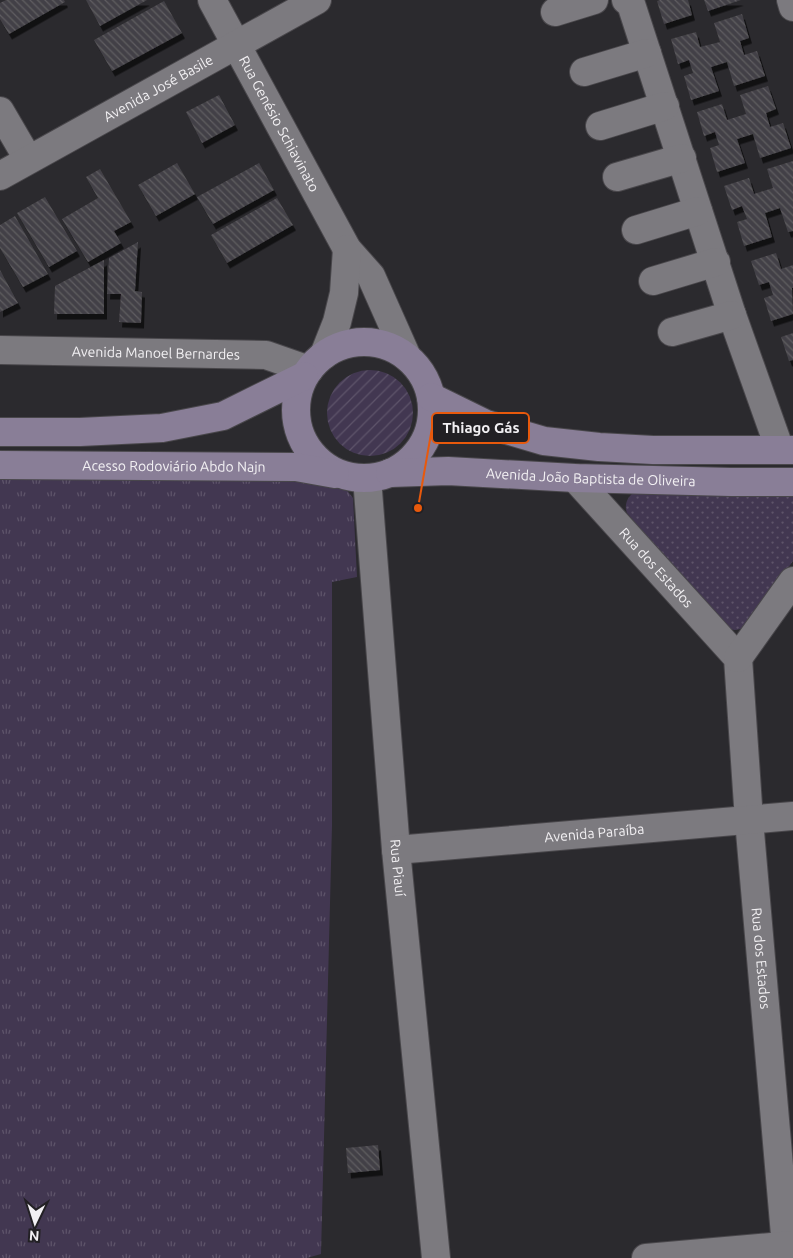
<svg xmlns="http://www.w3.org/2000/svg" width="793" height="1258" font-family="Ubuntu,sans-serif">
  <style>
    .grass { fill: url(#grass-tufts) }
    .park { fill: url(#park-dots) }
    .garden { fill: url(#garden-furrows) }
    .building { fill: url(#building-back-hatch); filter: url(#shadow) }
    .lines { fill: none; stroke-linecap: round; stroke-linejoin: round }
    .minor-casing { stroke: #49474b; stroke-width: 30 }
    .secondary-casing { stroke: #49474b; stroke-width: 30 }
    .minor { stroke: #7c7a7f; stroke-width: 28 }
    .secondary { stroke: #897e97; stroke-width: 28 }
    .labels { text-anchor: middle; dominant-baseline: central; stroke-width: 4; stroke-linejoin: round; paint-order: stroke }
    .street-label { font-size: 14px; fill: #f2f0f3; stroke: #222024 }
    .leader { fill: none; stroke: #e8590c; stroke-width: 2 }
    .callout-dot { fill: #e8590c; stroke: #222024; stroke-width: 2 }
    .callout { fill: #222024; stroke: #e8590c; stroke-width: 2 }
    .callout-label { font-size: 15px; text-anchor: middle; font-weight: bold; fill: #f2f0f3 }
  </style>
  <defs>
    <pattern id="grass-tufts" width="24" height="20" patternUnits="userSpaceOnUse" patternTransform="scale(1.25)"><rect width="24" height="20" fill="#423751"/><path d="M3 7l-1-3M5 7V3M7 7l1-3M15 17l-1-3M17 17v-4M19 17l1-3" fill="none" stroke="#5e546a"/></pattern>
    <pattern id="park-dots" width="8" height="8" patternUnits="userSpaceOnUse" patternTransform="scale(1.25)"><rect width="8" height="8" fill="#423751"/><path d="M2 2h.1M6 6h.1" fill="none" stroke="#5e546a" stroke-width="1.8" stroke-linecap="round"/></pattern>
    <pattern id="garden-furrows" width="10" height="10" patternUnits="userSpaceOnUse" patternTransform="scale(1.25)"><rect width="10" height="10" fill="#423751"/><path d="M-1 1l2-2M0 10L10 0M9 11l2-2" fill="none" stroke="#5e546a"/></pattern>
    <pattern id="building-back-hatch" width="6" height="6" patternUnits="userSpaceOnUse" patternTransform="scale(1.25)"><rect width="6" height="6" fill="#434146"/><path d="M-1 5l2 2M0 0l6 6M5-1l2 2" fill="none" stroke="#5f5d61"/></pattern>
    <filter id="shadow"><feDropShadow dx="3" dy="5.5" stdDeviation="0" flood-color="#0009"/></filter>
  </defs>
  <rect width="100%" height="100%" fill="#2b2a2e"/>
  <path class="grass" d="M 0,477 L 338,479 L 353,498 L 357,577 L 332,582 L 332,825 L 321,1254 L 307,1258 L 0,1258 Z"/>
  <path class="park" d="M 633,493 L 793,494 L 793,561 L 745,627 C 735,632 730,630 721,625 L 627,513 C 624,505 627,498 633,493 Z"/>
  <path class="garden" d="M327 413a43 43 0 1 1 86 0a43 43 0 1 1-86 0Z"/>
  <path class="building" d="M 6,0 L 64,0 L 65,2 L 9,34 L 0,19 L 0,3 Z
    M 86,0 L 147,0 L 100,26 Z
    M 660,0 L 688,0 L 692,15 L 664,24 L 657,1 Z
    M 704,0 L 741,0 L 708,11 Z
    M 164,1 L 182,33 L 112,71 L 94,40 Z
    M 742,14 L 749,38 L 740,41 L 744,55 L 757,51 L 765,76 L 734,86 L 727,62 L 711,67 L 719,91 L 691,100 L 684,76 L 693,73 L 689,60 L 678,64 L 671,39 L 696,32 L 700,47 L 720,42 L 714,23 Z
    M 768,86 L 776,109 L 766,113 L 770,127 L 783,123 L 791,148 L 760,158 L 753,134 L 737,139 L 745,163 L 717,172 L 710,148 L 719,145 L 715,132 L 704,136 L 697,112 L 722,104 L 727,120 L 746,114 L 740,95 Z
    M 219,95 L 235,125 L 202,143 L 186,112 Z
    M 793,161 L 793,231 L 788,232 L 780,208 L 765,213 L 772,237 L 744,246 L 737,222 L 747,219 L 742,206 L 732,210 L 724,186 L 749,178 L 754,194 L 773,188 L 767,169 Z
    M 177,163 L 195,194 L 156,216 L 138,185 Z
    M 259,163 L 274,190 L 213,224 L 197,197 Z
    M 100,169 L 131,222 L 114,231 L 121,243 L 88,262 L 62,219 L 98,198 L 86,177 Z
    M 45,197 L 77,251 L 49,267 L 17,213 Z
    M 277,198 L 293,225 L 227,263 L 211,235 Z
    M 15,216 L 48,274 L 23,287 L 0,248 L 0,225 Z
    M 138,242 L 135,291 L 142,292 L 141,323 L 119,322 L 121,294 L 107,294 L 109,258 Z
    M 776,253 L 781,269 L 793,265 L 793,288 L 792,288 L 793,314 L 771,321 L 764,298 L 773,295 L 769,282 L 759,285 L 751,261 Z
    M 104,260 L 104,314 L 54,314 L 55,286 Z
    M 0,270 L 18,303 L 0,312 Z
    M 793,333 L 793,360 L 789,361 L 781,337 Z
    M 378,1145 L 380,1170 L 348,1173 L 346,1148 Z"/>
  <g class="lines">
    <defs>
      <g id="minor">
        <path id="s1" d="M 212,0 L 347,249 L 371,276 L 407,357"/>
        <path d="M 626,0 L 631,4 L 732,315 L 780,450"/>
        <path d="M 791,0 L 793,7"/>
        <path d="M 555,12 L 594,0"/>
        <path d="M 584,72 L 647,53"/>
        <path d="M 0,111 L 28,159"/>
        <path d="M 600,126 L 665,106"/>
        <path id="s2" d="M 0,176 L 317,0"/>
        <path d="M 617,177 L 682,158"/>
        <path d="M 636,230 L 698,211"/>
        <path d="M 653,281 L 716,262"/>
        <path d="M 672,332 L 732,315"/>
        <path id="s3" d="M 0,350 L 266,355 L 309,370"/>
        <path d="M 324,355 L 337,322 L 344,293 L 347,249"/>
        <path id="s4" d="M 367,478 L 396,850 L 436,1258"/>
        <path id="s5" d="M 575,478 L 738,658 L 749,820 L 787,1258"/>
        <path d="M 738,658 L 793,581"/>
        <path id="s6" d="M 396,850 L 793,816"/>
        <path d="M 646,1258 L 793,1245"/>
      </g>
      <g id="secondary">
        <circle cx="364" cy="410" r="68"/>
        <path d="M 431,397 L 486,424 L 544,441 L 599,447 L 653,450 L 793,450"/>
        <path d="M 0,432 L 80,432 L 162,428 L 223,416 L 304,376"/>
        <path id="s7" d="M 0,465 L 296,467 L 335,474"/>
        <path id="s8" d="M 390,473 L 448,471 L 575,478 L 731,482 L 793,482"/>
      </g>
    </defs>
    <use href="#minor" class="minor-casing"/>
    <use href="#secondary" class="secondary-casing"/>
    <use href="#minor" class="minor"/>
    <use href="#secondary" class="secondary"/>
  </g>
  <g class="labels">
    <g class="street-label">
      <text stroke="none"><textPath href="#s2" startOffset="181">Avenida José Basile</textPath></text>
      <text stroke="none"><textPath href="#s1" startOffset="141">Rua Genésio Schiavinato</textPath></text>
      <text stroke="none"><textPath href="#s3" startOffset="156">Avenida Manoel Bernardes</textPath></text>
      <text stroke="none"><textPath href="#s7" startOffset="174">Acesso Rodoviário Abdo Najn</textPath></text>
      <text stroke="none"><textPath href="#s8" startOffset="201">Avenida João Baptista de Oliveira</textPath></text>
      <text stroke="none"><textPath href="#s5" startOffset="121">Rua dos Estados</textPath></text>
      <text stroke="none"><textPath href="#s6" startOffset="199">Avenida Paraíba</textPath></text>
      <text stroke="none"><textPath href="#s4" startOffset="391">Rua Piauí</textPath></text>
      <text stroke="none"><textPath href="#s5" startOffset="544">Rua dos Estados</textPath></text>
    </g>
  </g>
  <path class="leader" d="M418 508L432 428"/>
  <circle class="callout-dot" cx="418" cy="508" r="5"/>
  <rect class="callout" x="432" y="413" width="97" height="30" rx="5"/>
  <g class="callout-label">
    <text x="481" y="433">Thiago Gás</text>
  </g>
  <g transform="translate(35 1223) rotate(184)" stroke="#222024" stroke-width="4" paint-order="stroke">
  <path d="M0-4L9 19L0 12L-9 19Z" fill="#f2f0f3"/>
  <text y="-8" font-size="14" font-weight="bold" text-anchor="middle" fill="#f2f0f3">N</text>
  </g>
</svg>
